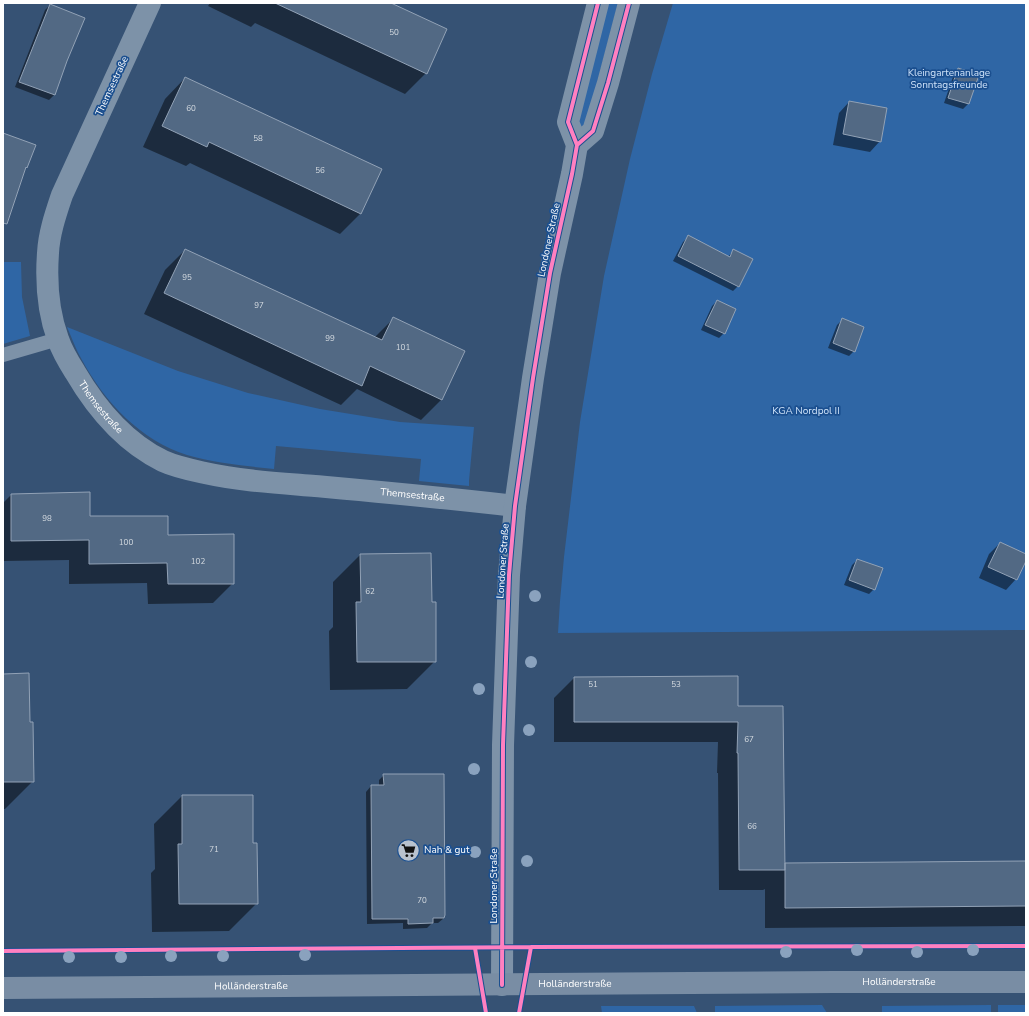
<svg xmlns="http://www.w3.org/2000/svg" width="1029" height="1016" font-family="'Nunito Sans',sans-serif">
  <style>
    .green { fill: #2f66a5 }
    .shadow { fill: #0007 }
    .building { fill: #526984; stroke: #92a2b6 }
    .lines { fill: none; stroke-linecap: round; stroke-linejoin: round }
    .lane { stroke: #7d92a8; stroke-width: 14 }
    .street { stroke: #7d92a8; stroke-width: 22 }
    .secondary { stroke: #798da4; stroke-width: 22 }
    .cycleway-casing { stroke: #1b4f8f; stroke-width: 6 }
    .cycleway { stroke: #ff80c0; stroke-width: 4 }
    .tree { fill: #8aa2be }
    .labels { text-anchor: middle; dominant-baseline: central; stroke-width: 3.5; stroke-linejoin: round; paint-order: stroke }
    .number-label { font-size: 8px; fill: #d4dae0 }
    .park-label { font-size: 10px; fill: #cfe3fa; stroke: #1b4f8f }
    .street-label { font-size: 10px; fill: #fff; stroke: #1b4f8f }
    .poi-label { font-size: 10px; fill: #fff; stroke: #1b4f8f; text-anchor: start }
  </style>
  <rect width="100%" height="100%" fill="#365274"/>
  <path class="green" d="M 607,3 L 618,3 L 585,129 L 577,130 Z
    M 673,3 L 1026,3 L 1026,630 L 558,633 L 560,601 L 564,557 L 580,422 L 604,276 L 630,159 L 652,74 Z
    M 3,262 L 21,262 L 22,297 L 30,336 L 3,344 Z
    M 67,327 L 178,371 L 248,393 L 320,409 L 400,422 L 474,427 L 469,481 L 469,486 L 419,481 L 421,459 L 276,446 L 274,469 C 245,466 215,463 187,455 C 141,441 104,401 82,360 C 76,350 72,338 67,327 Z
    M 822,1005 L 827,1013 L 715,1013 L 715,1006 Z
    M 991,1005 L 991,1013 L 882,1013 L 882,1006 Z
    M 998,1005 L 1026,1005 L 1026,1013 L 998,1013 Z
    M 601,1006 L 694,1006 L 697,1013 L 602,1013 Z"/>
  <path class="shadow" d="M 210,3 L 389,3 L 446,30 L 426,73 L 405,94 L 255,23 L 251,27 L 208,6 Z
    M 50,5 L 66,61 L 54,95 L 49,100 L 15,87 L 45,10 Z
    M 959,69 L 978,75 L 968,104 L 963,109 L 944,103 L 954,74 Z
    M 185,78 L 361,213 L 340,234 L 190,163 L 186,166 L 143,147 L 165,99 Z
    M 849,102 L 880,141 L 870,152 L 833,145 L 839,113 Z
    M 688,237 L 728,257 L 733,251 L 738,286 L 733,291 L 673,261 L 683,242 Z
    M 185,250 L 374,338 L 393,319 L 442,399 L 421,420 L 357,389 L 341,405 L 144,314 L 165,270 Z
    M 717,301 L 724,333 L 719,338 L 701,330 L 712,306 Z
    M 842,320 L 854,351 L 849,356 L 828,348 L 837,325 Z
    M 11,495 L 89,517 L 167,536 L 233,583 L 213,603 L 148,604 L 147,583 L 69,584 L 69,560 L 3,561 L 3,503 Z
    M 1000,543 L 1026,555 L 1026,558 L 1016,579 L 1006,590 L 979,578 L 989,554 Z
    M 361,554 L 431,603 L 435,661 L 407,689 L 330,690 L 329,631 L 333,627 L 333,582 Z
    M 857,560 L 874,589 L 869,594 L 844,585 L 852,565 Z
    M 3,675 L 29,723 L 33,781 L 5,809 L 3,809 Z
    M 574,678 L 737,707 L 784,865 L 785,864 L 1026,862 L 1026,926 L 765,928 L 765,889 L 763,890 L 719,890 L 718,773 L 717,773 L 718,742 L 554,742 L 554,698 Z
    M 384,775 L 444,918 L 438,923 L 432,923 L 427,928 L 403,929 L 403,923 L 367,924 L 366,792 L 371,786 L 379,786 L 379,780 Z
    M 182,796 L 252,844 L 257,903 L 229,931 L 152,932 L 151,873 L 155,869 L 154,824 Z"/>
  <path class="building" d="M 275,3 L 391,3 L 447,29 L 427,74 Z
    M 50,4 L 85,18 L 67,61 L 55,95 L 19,82 Z
    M 958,68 L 979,75 L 969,104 L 948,98 Z
    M 185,77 L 382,169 L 361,214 L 209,142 L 207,147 L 162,126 Z
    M 849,101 L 887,108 L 881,142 L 843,134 Z
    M 3,133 L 36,145 L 27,168 L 26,167 L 7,224 L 3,223 Z
    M 688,235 L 730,257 L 733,249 L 753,259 L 739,287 L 678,256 Z
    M 185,249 L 382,340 L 393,317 L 465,351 L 442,400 L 370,366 L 362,386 L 164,293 Z
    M 717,300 L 736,309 L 725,334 L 705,325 Z
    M 842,318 L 864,327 L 855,352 L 833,343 Z
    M 90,492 L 90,516 L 168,516 L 168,535 L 234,534 L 234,584 L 168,584 L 167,563 L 89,564 L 89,540 L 11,541 L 11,494 Z
    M 1000,542 L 1026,554 L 1026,561 L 1017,580 L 988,567 Z
    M 431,553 L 432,602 L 436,602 L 436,662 L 357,662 L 356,602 L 361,602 L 360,554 Z
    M 857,559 L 883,568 L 875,590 L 849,580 Z
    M 29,673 L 30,722 L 33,722 L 34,782 L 3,782 L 3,674 Z
    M 738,676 L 738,706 L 783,706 L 785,870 L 739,870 L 738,753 L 737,753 L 738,722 L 574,722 L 574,677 Z
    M 383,774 L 444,774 L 445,915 L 444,918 L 433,918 L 433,923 L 408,924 L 408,919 L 372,919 L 371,785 L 384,785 Z
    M 182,795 L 253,795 L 253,843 L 257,843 L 258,904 L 179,904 L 178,844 L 182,844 Z
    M 1026,861 L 1026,906 L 785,908 L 785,863 Z"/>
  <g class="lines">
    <path class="lane" d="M 3,355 L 58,339"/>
    <g class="street">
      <path id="s1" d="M 150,3 L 62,195 C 56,213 49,233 48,253 C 46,281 48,312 58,339 C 62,351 68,361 75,372 C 96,408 124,442 163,461 C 176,467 191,470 205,473 C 241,481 278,483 315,486 C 381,492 448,498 515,506"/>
      <path d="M 577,145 L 593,131 L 608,83 L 629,3"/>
      <path d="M 502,985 L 503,745 L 509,575 L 515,506 L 533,378 L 550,273 L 572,174 L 577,145 L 568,122 L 598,3"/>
    </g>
    <path class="secondary" id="s2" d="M 3,988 L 834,982 L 1026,982"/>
    <defs>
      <path id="cycleway" d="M 577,145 L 593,131 L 608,83 L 629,3
        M 475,948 L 486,1013
        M 3,951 L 531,947 L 1026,946
        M 502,985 L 503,745 L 509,575 L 515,506 L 533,378 L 550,273 L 572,174 L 577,145 L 568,122 L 598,3
        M 519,1013 L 531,947"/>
    </defs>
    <use href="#cycleway" class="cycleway-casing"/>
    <use href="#cycleway" class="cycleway"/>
  </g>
  <g class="tree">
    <circle cx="535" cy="596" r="6"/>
    <circle cx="531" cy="662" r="6"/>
    <circle cx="479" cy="689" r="6"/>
    <circle cx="529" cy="730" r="6"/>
    <circle cx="474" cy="769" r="6"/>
    <circle cx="475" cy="852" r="6"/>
    <circle cx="527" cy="861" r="6"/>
    <circle cx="857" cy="950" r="6"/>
    <circle cx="973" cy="950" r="6"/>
    <circle cx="786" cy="952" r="6"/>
    <circle cx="917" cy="952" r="6"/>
    <circle cx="305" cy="955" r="6"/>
    <circle cx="171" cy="956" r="6"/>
    <circle cx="223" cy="956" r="6"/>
    <circle cx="69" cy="957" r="6"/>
    <circle cx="121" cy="957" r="6"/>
  </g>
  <defs>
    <symbol id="supermarket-disc" viewBox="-11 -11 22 22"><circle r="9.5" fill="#b9c2ce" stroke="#1b4f8f"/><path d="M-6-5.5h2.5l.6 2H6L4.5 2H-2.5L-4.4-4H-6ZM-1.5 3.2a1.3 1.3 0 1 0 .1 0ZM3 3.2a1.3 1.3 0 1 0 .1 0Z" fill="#111"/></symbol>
  </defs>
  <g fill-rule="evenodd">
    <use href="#supermarket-disc" x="396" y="838" width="25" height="25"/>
  </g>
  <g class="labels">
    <g class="number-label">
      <text x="394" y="32">50</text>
      <text x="191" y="108">60</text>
      <text x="258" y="138">58</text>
      <text x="320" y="170">56</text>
      <text x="187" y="277">95</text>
      <text x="259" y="305">97</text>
      <text x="330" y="338">99</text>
      <text x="403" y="347">101</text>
      <text x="47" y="518">98</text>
      <text x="126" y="542">100</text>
      <text x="198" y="561">102</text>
      <text x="370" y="591">62</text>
      <text x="593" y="684">51</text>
      <text x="676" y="684">53</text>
      <text x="749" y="739">67</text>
      <text x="752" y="826">66</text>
      <text x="214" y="849">71</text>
      <text x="422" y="900">70</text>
    </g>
    <g class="park-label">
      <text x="949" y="73">Kleingartenanlage<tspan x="949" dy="12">Sonntagsfreunde</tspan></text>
      <text x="806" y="411">KGA Nordpol II</text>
    </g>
    <g class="street-label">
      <text transform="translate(112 86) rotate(-65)">Themsestraße</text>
      <text transform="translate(549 240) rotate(-78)">Londoner Straße</text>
      <text stroke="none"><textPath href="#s1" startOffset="439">Themsestraße</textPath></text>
      <text stroke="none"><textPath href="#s1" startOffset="775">Themsestraße</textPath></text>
      <text transform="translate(503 561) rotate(-86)">Londoner Straße</text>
      <text transform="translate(494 886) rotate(-90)">Londoner Straße</text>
      <text stroke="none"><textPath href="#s2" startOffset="896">Holländerstraße</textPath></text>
      <text stroke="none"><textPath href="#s2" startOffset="572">Holländerstraße</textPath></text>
      <text stroke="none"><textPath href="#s2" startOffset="248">Holländerstraße</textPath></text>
    </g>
    <g class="poi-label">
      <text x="424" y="850">Nah &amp; gut</text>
    </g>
  </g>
  <rect width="1029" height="1016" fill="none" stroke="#ffffff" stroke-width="8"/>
</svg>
